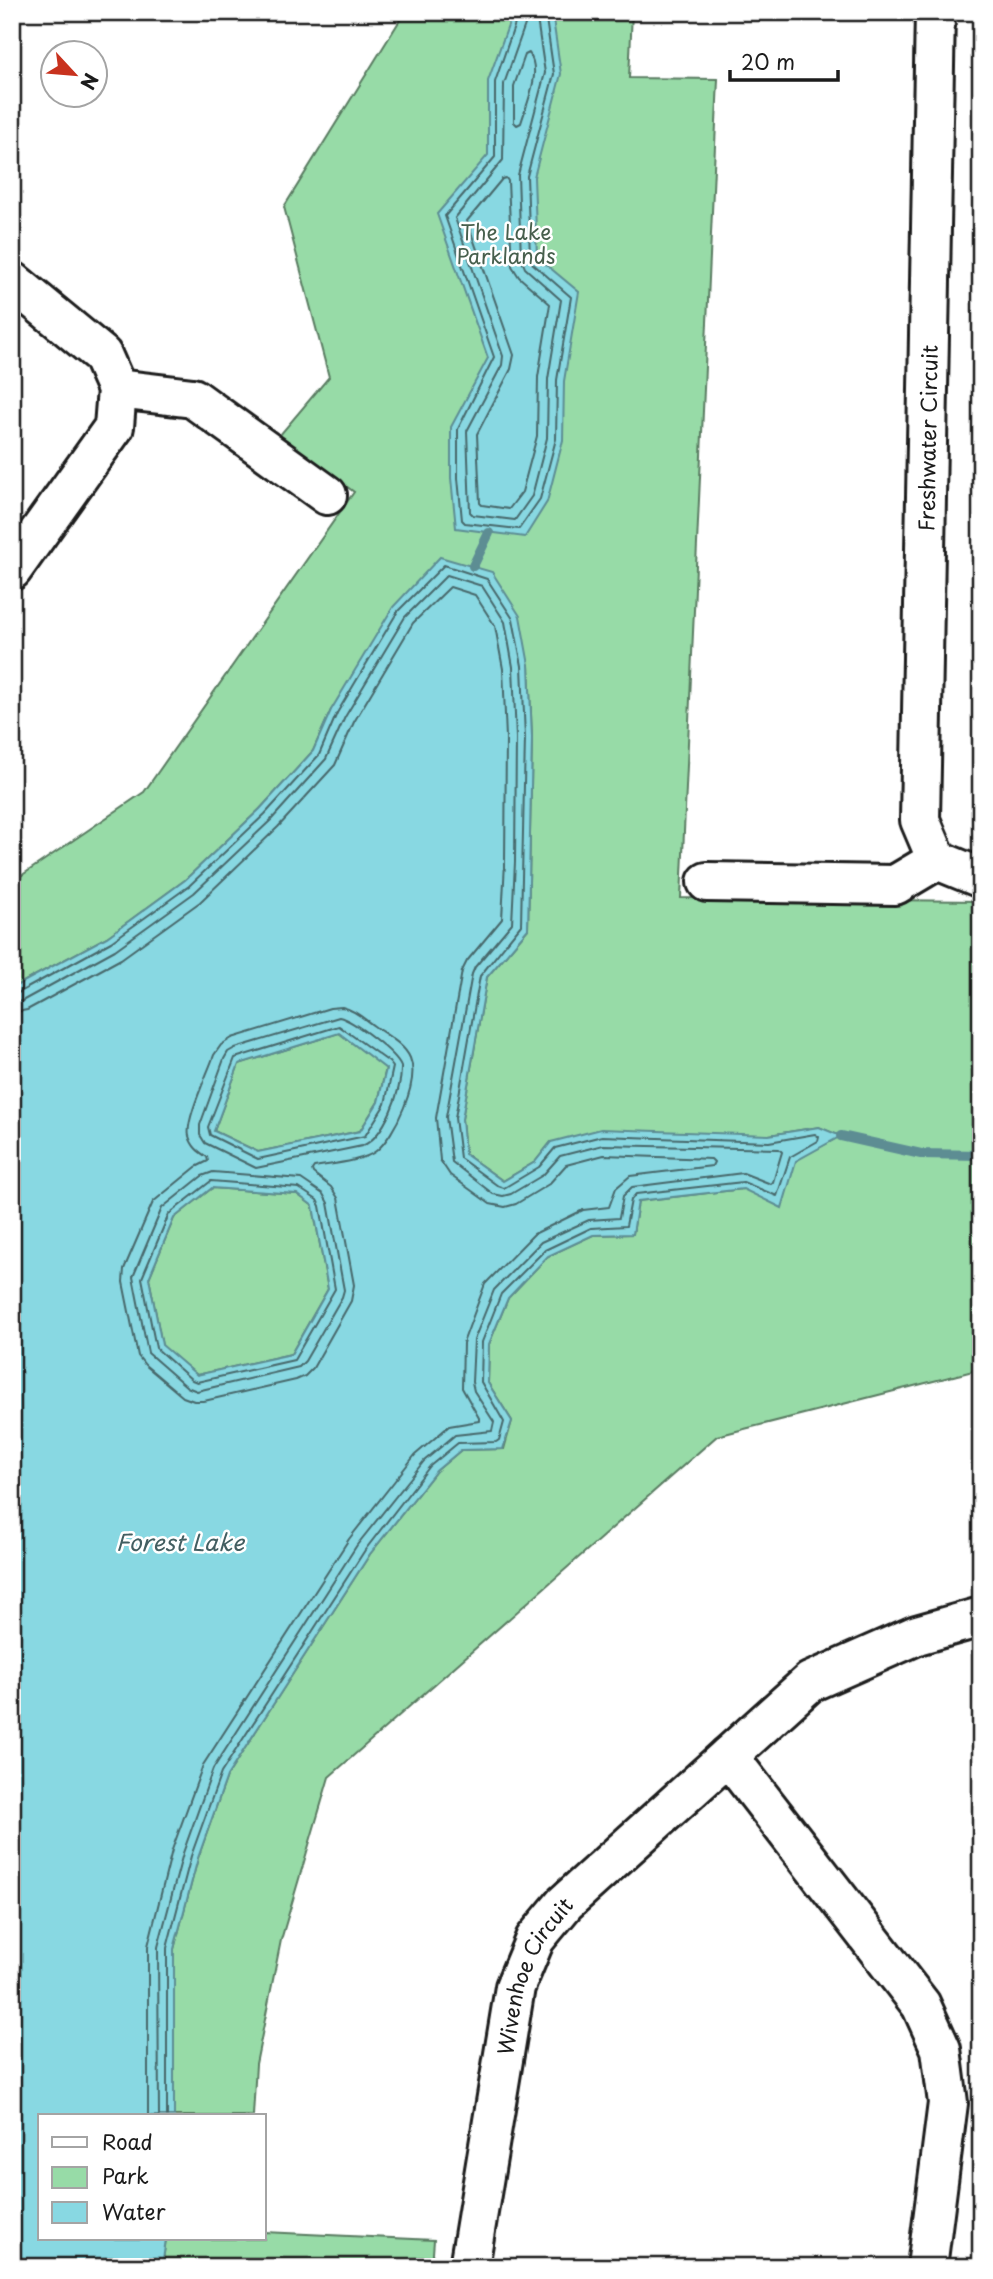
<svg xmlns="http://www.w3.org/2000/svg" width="993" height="2279" font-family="'Playpen Sans',sans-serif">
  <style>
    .green { fill: #97dba7; stroke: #5a7c62; stroke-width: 2 }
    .water { fill: #88d8e2; stroke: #5d8d93; stroke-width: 2; fill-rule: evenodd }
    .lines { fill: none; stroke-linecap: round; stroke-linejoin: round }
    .shore { stroke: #47676b; stroke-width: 2 }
    .stream { stroke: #5d8d93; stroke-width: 10 }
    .minor-casing { stroke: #1c1c1c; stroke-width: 44 }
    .minor { stroke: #fff; stroke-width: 38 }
    .labels { text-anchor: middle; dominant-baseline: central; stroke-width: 5; stroke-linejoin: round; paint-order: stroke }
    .park-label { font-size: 21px; fill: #475f4d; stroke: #fff }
    .street-label { font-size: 21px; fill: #1c1c1c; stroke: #fff }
    .water-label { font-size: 23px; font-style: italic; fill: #425e61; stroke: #fff }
  </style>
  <rect width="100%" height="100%" fill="#fff"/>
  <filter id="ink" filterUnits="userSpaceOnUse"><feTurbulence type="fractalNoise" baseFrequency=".0143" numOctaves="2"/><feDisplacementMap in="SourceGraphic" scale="14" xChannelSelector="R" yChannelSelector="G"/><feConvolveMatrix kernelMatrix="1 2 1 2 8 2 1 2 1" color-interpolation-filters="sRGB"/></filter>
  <g filter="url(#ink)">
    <path class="green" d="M 405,12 L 632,12 L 629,78 L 718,79 L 681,898 L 981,901 L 981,1369 L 717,1436 L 329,1777 L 281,1940 L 256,2064 L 253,2116 L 174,2116 L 174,1949 L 198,1858 L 227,1776 L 370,1554 L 436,1471 L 461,1450 L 504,1449 L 512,1421 L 488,1383 L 489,1344 L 508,1298 L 548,1256 L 593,1235 L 633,1234 L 638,1201 L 743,1189 L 840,1136 L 819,1127 L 769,1135 L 551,1142 L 535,1162 L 503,1181 L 465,1154 L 462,1119 L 487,977 L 528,929 L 532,738 L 529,665 L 331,710 L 313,751 L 260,809 L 185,880 L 107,937 L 12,988 L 12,882 L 144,792 L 354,492 L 279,436 L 329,377 L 284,207 Z
      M 339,1033 L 386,1068 L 378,1102 L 360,1131 L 258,1152 L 214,1131 L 239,1064 Z
      M 212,1188 L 297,1194 L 313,1206 L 328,1289 L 291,1354 L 197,1375 L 162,1346 L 149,1278 L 174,1218 Z
      M 264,2232 L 434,2240 L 432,2267 L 162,2267 L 166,2239 L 264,2239 Z"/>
    <path class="water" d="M 513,12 L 552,12 L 561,74 L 534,177 L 537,257 L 579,292 L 564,381 L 563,440 L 547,502 L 525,537 L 456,528 L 451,478 L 451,427 L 488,358 L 437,214 L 488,155 L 488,81 Z
      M 440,557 L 492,572 L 520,616 L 529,665 L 532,738 L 528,929 L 487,977 L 462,1119 L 465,1154 L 503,1181 L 535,1162 L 551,1142 L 601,1129 L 769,1135 L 819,1127 L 841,1136 L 796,1161 L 782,1208 L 743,1189 L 638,1201 L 633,1234 L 593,1235 L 548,1256 L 508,1298 L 489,1344 L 488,1383 L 512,1421 L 503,1449 L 461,1450 L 436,1471 L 370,1554 L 227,1776 L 198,1858 L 174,1949 L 174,2116 L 40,2116 L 40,2239 L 166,2239 L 162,2267 L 12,2267 L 12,988 L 107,937 L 185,880 L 260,809 L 313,751 L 331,710 L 393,607 ZM 339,1033 L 386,1069 L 378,1102 L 360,1131 L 258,1152 L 214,1131 L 239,1064 ZM 212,1188 L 297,1194 L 313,1206 L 328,1289 L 291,1354 L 197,1375 L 162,1345 L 149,1278 L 174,1218 Z"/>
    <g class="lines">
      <path class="shore" d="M 519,12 L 495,82 L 495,157 L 445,216 L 494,357 L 458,429 L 458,478 L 462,520 L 465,523 L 519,529 L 540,499 L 556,439 L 557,380 L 571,297 L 532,263 L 530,257 L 527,176 L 554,74 L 545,12
        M 528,12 L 527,19 L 504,84 L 503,160 L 455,218 L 503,356 L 502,365 L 467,431 L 470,512 L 473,515 L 515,520 L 532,496 L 547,438 L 548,379 L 561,300 L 525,268 L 521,258 L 518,175 L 545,73 L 536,12
        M 529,53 C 542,71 527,103 521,123 L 517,125 L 514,122 L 514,86 L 525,55 Z
        M 506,178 L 508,181 L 512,266 L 519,277 L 550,304 L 538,377 L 537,436 L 522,492 L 509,509 L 482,505 L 480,503 L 477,434 L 511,369 L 514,355 L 467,221 L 502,179 Z
        M 12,994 L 18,993 L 111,942 L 189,886 L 265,814 L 319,755 L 337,713 L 398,611 L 444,565 L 487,579 L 513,619 L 522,666 L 525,738 L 521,925 L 480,976 L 455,1118 L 460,1158 L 498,1186 L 504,1188 L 539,1167 L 555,1148 L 602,1136 L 769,1142 L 815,1134 L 819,1137 L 818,1141 L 790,1157 L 777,1196 L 743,1182 L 636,1194 L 631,1200 L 626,1226 L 591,1228 L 545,1250 L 501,1294 L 482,1342 L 481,1382 L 504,1422 L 499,1440 L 496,1442 L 458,1443 L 430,1466 L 365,1550 L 221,1773 L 191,1856 L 167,1948 L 167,2116
        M 12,1003 L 22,1001 L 115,950 L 194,893 L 271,820 L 326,759 L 345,717 L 405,617 L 447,575 L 482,586 L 505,622 L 513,667 L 516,738 L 515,862 L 512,923 L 475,967 L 472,974 L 446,1117 L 452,1162 L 493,1194 L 503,1196 L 511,1194 L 543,1175 L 560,1156 L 603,1145 L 779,1149 L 782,1152 L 773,1182 L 771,1184 L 743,1173 L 632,1187 L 623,1196 L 619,1218 L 589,1220 L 541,1242 L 494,1290 L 474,1340 L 472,1382 L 474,1391 L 494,1422 L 492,1431 L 455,1435 L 424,1461 L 357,1545 L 213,1769 L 183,1853 L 158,1947 L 159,2116
        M 342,1007 C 355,1010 364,1019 374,1026 C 386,1035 404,1044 410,1058 C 420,1081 395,1136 376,1151 C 364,1161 331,1164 314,1167 L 312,1170 L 313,1173 L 331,1187 L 338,1198 L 354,1285 L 351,1301 L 313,1368 L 305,1376 L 296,1380 L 204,1401 L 194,1401 L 183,1397 L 145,1365 L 138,1356 L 123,1282 L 124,1269 L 153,1202 L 196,1167 L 208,1161 L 207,1157 C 199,1152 192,1147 189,1136 C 185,1120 208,1073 214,1055 L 221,1045 L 232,1038 L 330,1008 Z
        M 12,1013 L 27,1010 L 121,959 L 200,902 L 278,827 L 335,765 L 354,722 L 413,623 L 450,587 L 475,595 L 495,626 L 503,669 L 506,738 L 505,862 L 502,919 L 467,961 L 462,971 L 436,1118 L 440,1160 L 450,1175 L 490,1204 L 505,1207 L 516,1204 L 549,1184 L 566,1165 L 604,1155 L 711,1159 L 714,1162 L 712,1166 L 630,1176 L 616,1188 L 609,1207 L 583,1210 L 534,1234 L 485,1284 L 463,1343 L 462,1388 L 479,1418 L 479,1421 L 449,1426 L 415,1455 L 349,1539 L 203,1765 L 172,1850 L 148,1946 L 148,2116
        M 339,1017 C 353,1020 396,1053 401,1066 C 402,1089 385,1137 362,1146 L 256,1168 L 205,1143 L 200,1135 L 200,1125 L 224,1059 L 228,1052 L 235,1048 Z
        M 339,1026 L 389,1062 L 393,1067 L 385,1104 L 365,1136 L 258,1159 L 210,1135 L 208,1127 L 235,1058 Z
        M 213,1172 L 301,1179 L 323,1194 L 328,1203 L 344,1290 L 342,1297 L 305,1361 L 299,1367 L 197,1391 L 187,1387 L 148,1353 L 133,1277 L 162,1208 L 202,1176 Z
        M 211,1181 L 299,1188 L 317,1200 L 320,1206 L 335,1289 L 294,1360 L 197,1382 L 192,1380 L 156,1348 L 142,1278 L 169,1214 Z"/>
      <path class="stream" d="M 473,566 L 489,533
        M 841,1136 L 921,1154 L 981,1155"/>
      <defs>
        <g id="minor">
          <path d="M 935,12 L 920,820 L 937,860 L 981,878"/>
          <path d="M 12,281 L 102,355 L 117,389 L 114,427 L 12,570"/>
          <path d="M 117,389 L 193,398 L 327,495"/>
          <path d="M 707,882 L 895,885 L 937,860"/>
          <path d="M 728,1756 L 810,1682 L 917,1635 L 981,1617"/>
          <path id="s1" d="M 469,2267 L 515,1987 L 535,1939 L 565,1903 L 728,1756 L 921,2005 L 941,2049 L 948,2103 L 927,2267"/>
        </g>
      </defs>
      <use href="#minor" class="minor-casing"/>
      <use href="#minor" class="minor"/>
    </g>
  </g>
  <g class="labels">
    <g class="park-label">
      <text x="506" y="231">The Lake<tspan x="506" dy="24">Parklands</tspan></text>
    </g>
    <g class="street-label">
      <text transform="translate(927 438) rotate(-89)">Freshwater Circuit</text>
      <text stroke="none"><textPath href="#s1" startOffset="301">Wivenhoe Circuit</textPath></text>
    </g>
    <g class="water-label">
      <text x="180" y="1541">Forest Lake</text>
    </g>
  </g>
  <rect width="993" height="2279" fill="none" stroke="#fff" stroke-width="42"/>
  <rect x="21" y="21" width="951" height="2237" fill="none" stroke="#1c1c1c" stroke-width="2.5" filter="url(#ink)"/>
  <rect x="38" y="2114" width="228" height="126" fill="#ffffff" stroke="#a4a4a4" stroke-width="2"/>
  <rect x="52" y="2137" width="35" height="10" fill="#ffffff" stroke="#a4a4a4" stroke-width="2"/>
  <text x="102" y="2150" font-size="21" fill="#1c1c1c">Road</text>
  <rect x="52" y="2167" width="35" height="21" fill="#97dba7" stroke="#a4a4a4" stroke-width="2"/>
  <text x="102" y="2184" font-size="21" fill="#1c1c1c">Park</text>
  <rect x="52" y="2202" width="35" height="21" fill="#88d8e2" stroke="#a4a4a4" stroke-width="2"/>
  <text x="102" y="2220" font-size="21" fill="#1c1c1c">Water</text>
  <g transform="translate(74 74) rotate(116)"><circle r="33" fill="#ffffff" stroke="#a4a4a4" stroke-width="2"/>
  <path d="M0-5L12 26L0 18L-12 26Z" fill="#c8321e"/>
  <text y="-10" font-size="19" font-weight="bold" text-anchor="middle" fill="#1c1c1c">N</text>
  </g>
  <path d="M730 70v10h108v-10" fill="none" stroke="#1c1c1c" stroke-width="3.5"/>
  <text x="741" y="70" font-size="21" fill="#1c1c1c" stroke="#ffffff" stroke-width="5" paint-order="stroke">20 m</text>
</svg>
